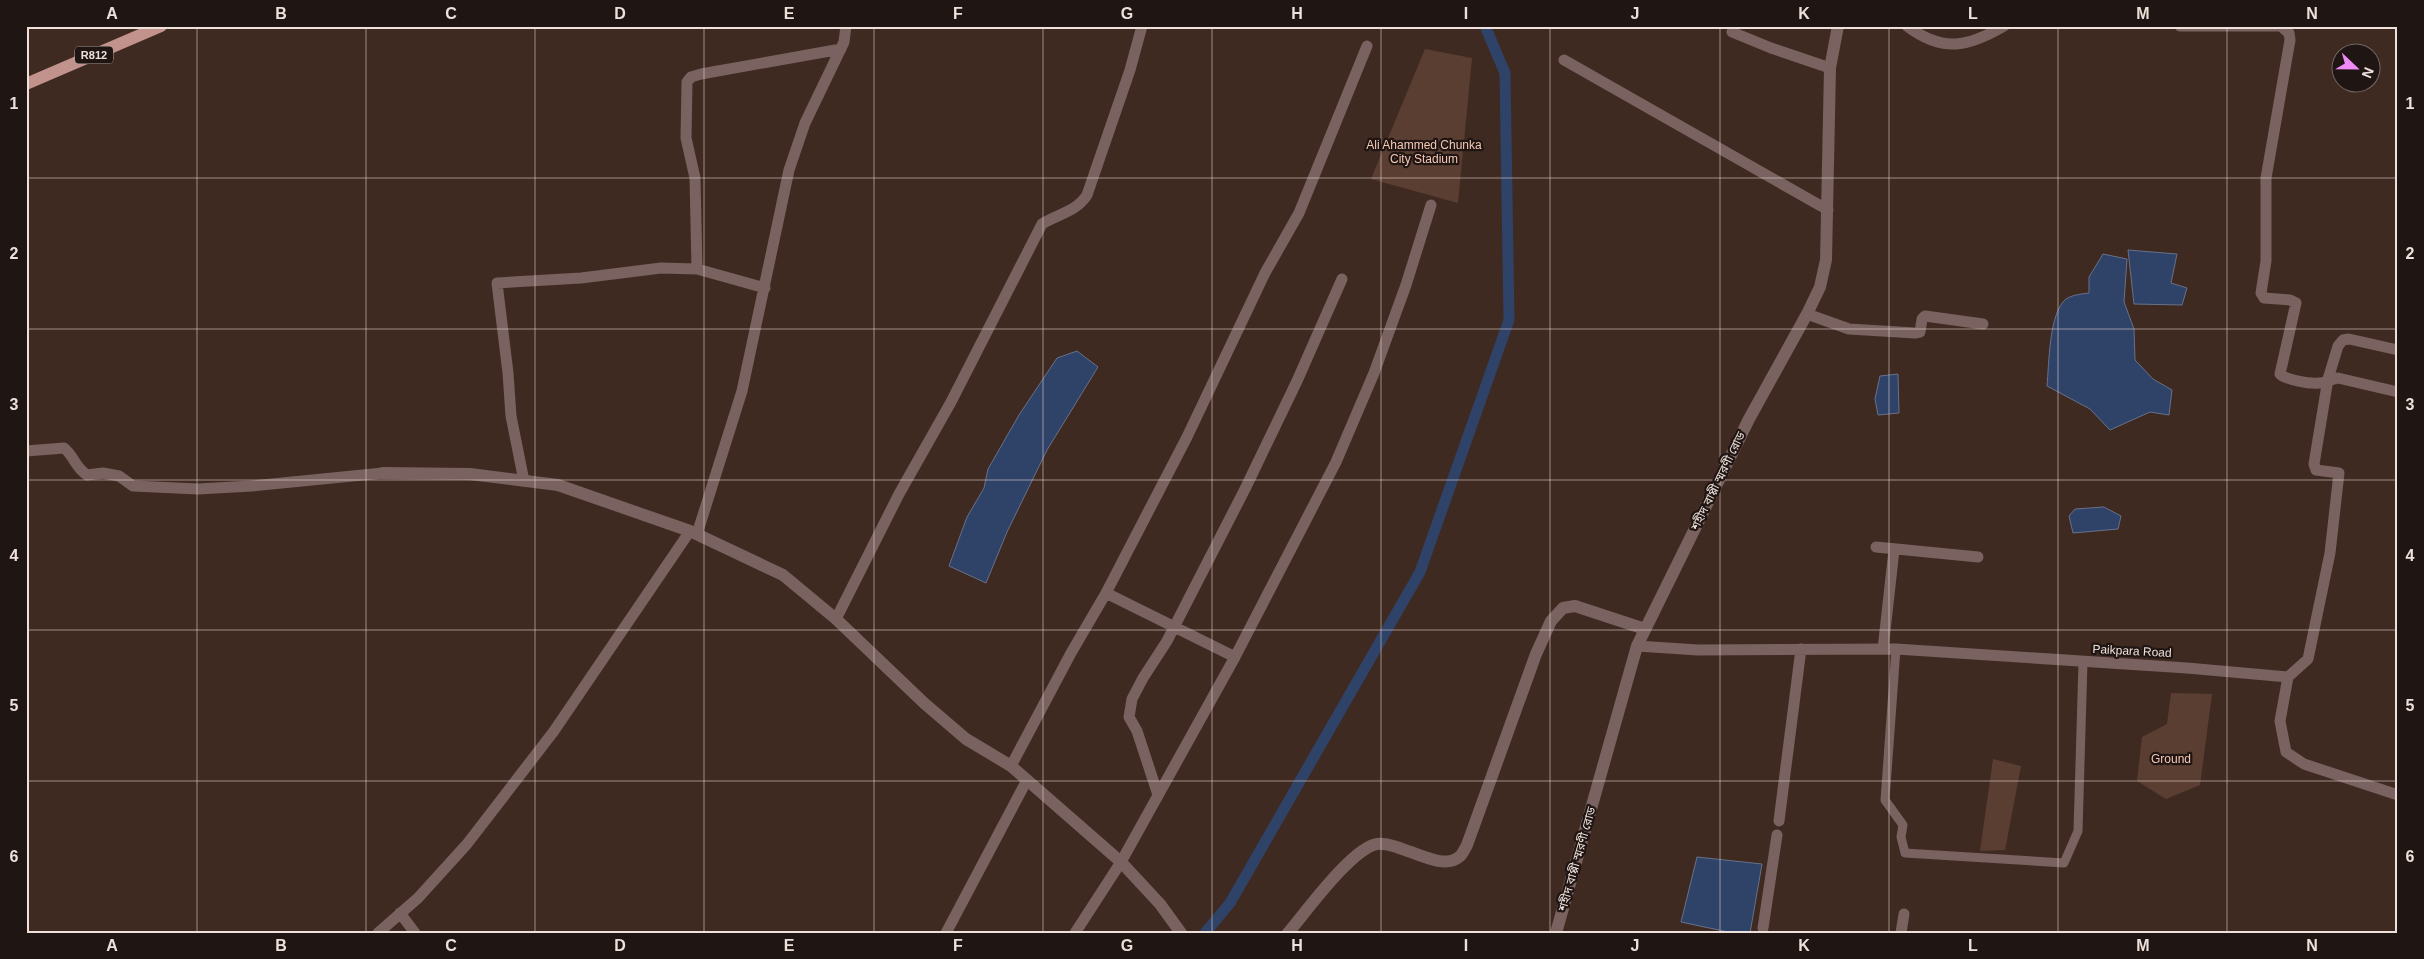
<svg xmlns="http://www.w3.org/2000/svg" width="2424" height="959" font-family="Helvetica,'Noto Sans Bengali',sans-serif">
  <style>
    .green { fill: #5b3e32 }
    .water { fill: #2f4268; stroke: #68718a }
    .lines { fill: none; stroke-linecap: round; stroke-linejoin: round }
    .canal { stroke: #2f4268; stroke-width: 11 }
    .pedestrian { stroke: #79625f; stroke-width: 9 }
    .minor { stroke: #79625f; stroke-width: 11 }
    .tertiary { stroke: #79625f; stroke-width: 12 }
    .primary { stroke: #c2928c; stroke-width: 12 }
    .grid { fill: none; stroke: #eee0da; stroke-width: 1; stroke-opacity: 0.55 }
    .labels { text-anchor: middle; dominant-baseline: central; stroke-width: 4.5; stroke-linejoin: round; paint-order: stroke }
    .shield { fill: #1f1512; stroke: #b0a39e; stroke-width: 1 }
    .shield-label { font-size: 11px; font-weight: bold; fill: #eee0da }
    .park-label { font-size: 12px; fill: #f8c9b6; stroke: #1f1512 }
    .street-label { font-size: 12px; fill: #eee0da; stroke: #1f1512 }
    .neatline { fill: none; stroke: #eee0da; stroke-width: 2 }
    .grid-label { font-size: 16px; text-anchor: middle; font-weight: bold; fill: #eee0da }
  </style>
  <rect width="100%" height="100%" fill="#3f2a22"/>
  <path class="green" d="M 1425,49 L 1472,58 L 1458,203 L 1371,179 Z
    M 2171,693 L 2212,694 L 2200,785 L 2166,799 L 2137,781 L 2142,737 L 2167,724 Z
    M 1993,759 L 2021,766 L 2005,850 L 1980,851 Z"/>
  <path class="water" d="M 2128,250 L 2177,254 L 2171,283 L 2187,288 L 2182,305 L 2134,304 Z
    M 2103,254 L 2127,259 L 2124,302 L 2134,329 L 2135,360 L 2153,379 L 2172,390 L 2169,415 L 2150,412 L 2110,430 L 2090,409 L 2047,386 C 2049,365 2049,312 2066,299 C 2072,295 2081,294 2089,293 L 2089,277 Z
    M 1077,351 L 1098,367 L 1047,450 L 1007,532 L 986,583 L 949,566 L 967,517 L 984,488 L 988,469 L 1019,415 L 1057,358 Z
    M 1898,374 L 1899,413 L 1878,415 L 1875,399 L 1880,376 Z
    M 2104,507 L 2121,516 L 2118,529 L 2073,533 L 2069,516 L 2075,509 Z
    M 1697,857 L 1762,864 L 1750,933 L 1733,933 L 1681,922 Z"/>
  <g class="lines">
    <path class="canal" d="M 1205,933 L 1230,903 L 1420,572 L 1509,320 L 1505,73 L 1485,26"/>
    <path class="pedestrian" d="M 1896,649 L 1885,800 L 1903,825 L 1901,837 L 1905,853 L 2064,863 L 2078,831 L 2083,662"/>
    <path class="minor" d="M 1907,26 C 1943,53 1968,47 2004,26
      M 2180,26 L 2282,26
      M 2282,27 L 2289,33 L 2290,40 L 2266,178 L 2266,261 L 2261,293 L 2264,298 L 2290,300 L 2296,303 L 2280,374 C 2287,380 2309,384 2319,383 C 2325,383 2331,379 2338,378 L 2398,392
      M 1732,32 L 1771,48 L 1830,68
      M 1564,60 L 1828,210
      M 697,269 L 695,178 L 686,138 L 687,82 L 691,77 L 701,74 L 841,49
      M 1807,314 L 1849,329 L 1915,333 L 1920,332 L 1922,319 L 1925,316 L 1983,324
      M 26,451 L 64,448 C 74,456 75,467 87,475 L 103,473 L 119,476 L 133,486 L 198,489 L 252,486 L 383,473
      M 524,481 L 511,416 L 508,373 L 497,283 L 581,278 L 661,268 L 697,269 L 765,288
      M 697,534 L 742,391 L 789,170 L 805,123 L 844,42 L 846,26
      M 1876,547 L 1978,557
      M 1106,593 L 1235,657
      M 836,619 L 899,494 L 951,402 L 1042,224 C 1058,214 1076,212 1087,195 L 1130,70 L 1142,26
      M 1637,646 L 1698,650 L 1896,649 L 2187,668 L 2288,677 L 2280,721 L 2286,752 L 2304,764 L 2398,795
      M 1883,649 L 1894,550
      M 2288,677 L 2308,659 L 2330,553 L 2339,473 L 2316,470 L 2314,464 L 2328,379 L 2338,346 L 2343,340 L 2349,339 L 2398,350
      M 1011,766 L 1071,653 L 1106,593 L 1187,437 L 1265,273 L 1299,213 L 1367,46
      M 1158,795 L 1137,731 L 1129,717 L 1132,699 L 1143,678 L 1167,641 L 1245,489 L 1297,381 L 1342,279
      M 1779,821 L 1801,649
      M 400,913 L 415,933
      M 1763,928 L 1777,835
      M 378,933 L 418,898 L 467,844 L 554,731 L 690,531
      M 946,933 L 1027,780
      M 1075,933 L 1121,862 L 1235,657 L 1336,462 L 1374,373 L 1406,285 L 1431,205
      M 1901,933 L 1904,914"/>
    <path class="tertiary" d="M 383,473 L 470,474 L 558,485 L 690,531 L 783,575 L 836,619 L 924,703 L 966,739 L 1011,766 L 1121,862 L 1160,904 L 1181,933
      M 1288,933 C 1306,912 1352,848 1377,844 C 1400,841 1440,873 1459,857 C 1462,855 1465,849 1467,845 L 1536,654 L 1551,621 L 1563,608 L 1575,606 L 1645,629
      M 1556,933 L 1637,646 L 1749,419 L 1807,314 L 1820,287 L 1826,260 L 1830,68 L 1838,26"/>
    <path class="primary" d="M 26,84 L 161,26"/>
  </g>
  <path class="grid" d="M 197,26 L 197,933M 366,26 L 366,933M 535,26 L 535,933M 704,26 L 704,933M 874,26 L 874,933M 1043,26 L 1043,933M 1212,26 L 1212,933M 1381,26 L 1381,933M 1550,26 L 1550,933M 1720,26 L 1720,933M 1889,26 L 1889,933M 2058,26 L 2058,933M 2227,26 L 2227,933M 26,178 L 2398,178M 26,329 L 2398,329M 26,480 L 2398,480M 26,630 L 2398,630M 26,781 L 2398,781"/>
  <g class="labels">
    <rect class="shield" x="75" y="46.5" width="38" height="17" rx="4"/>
    <g class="shield-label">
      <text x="94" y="55">R812</text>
    </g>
    <g class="park-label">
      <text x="1424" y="145">Ali Ahammed Chunka<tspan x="1424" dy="14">City Stadium</tspan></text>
      <text x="2171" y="759">Ground</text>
    </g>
    <g class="street-label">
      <text transform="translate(1718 481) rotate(-64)">শহীদ বাপ্পী স্মরণী রোড</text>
      <text transform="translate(2132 651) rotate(3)">Paikpara Road</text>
      <text transform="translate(1577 859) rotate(-74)">শহীদ বাপ্পী স্মরণী রোড</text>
    </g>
  </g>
  <rect width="2424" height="959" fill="none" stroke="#1f1512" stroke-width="55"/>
  <g transform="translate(2356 68) rotate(112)"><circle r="24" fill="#1f1512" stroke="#726662"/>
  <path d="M0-4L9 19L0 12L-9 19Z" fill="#ef8bf7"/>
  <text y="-8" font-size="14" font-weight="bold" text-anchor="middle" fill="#eee0da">N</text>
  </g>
  <rect x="28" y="28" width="2368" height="904" class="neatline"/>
  <g class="grid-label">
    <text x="112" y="19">A</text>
    <text x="281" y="19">B</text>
    <text x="451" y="19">C</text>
    <text x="620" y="19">D</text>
    <text x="789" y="19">E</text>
    <text x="958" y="19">F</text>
    <text x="1127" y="19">G</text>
    <text x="1297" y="19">H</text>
    <text x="1466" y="19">I</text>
    <text x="1635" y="19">J</text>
    <text x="1804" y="19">K</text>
    <text x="1973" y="19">L</text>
    <text x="2143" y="19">M</text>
    <text x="2312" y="19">N</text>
    <text x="14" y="109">1</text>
    <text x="2410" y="109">1</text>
    <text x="14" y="259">2</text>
    <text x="2410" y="259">2</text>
    <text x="14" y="410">3</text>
    <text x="2410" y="410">3</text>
    <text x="14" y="561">4</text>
    <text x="2410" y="561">4</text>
    <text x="14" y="711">5</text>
    <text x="2410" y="711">5</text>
    <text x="14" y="862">6</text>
    <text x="2410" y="862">6</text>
    <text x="112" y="951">A</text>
    <text x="281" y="951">B</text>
    <text x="451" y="951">C</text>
    <text x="620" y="951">D</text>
    <text x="789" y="951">E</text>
    <text x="958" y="951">F</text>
    <text x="1127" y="951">G</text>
    <text x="1297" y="951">H</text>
    <text x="1466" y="951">I</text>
    <text x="1635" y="951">J</text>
    <text x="1804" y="951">K</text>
    <text x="1973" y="951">L</text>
    <text x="2143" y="951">M</text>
    <text x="2312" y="951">N</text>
  </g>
</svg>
